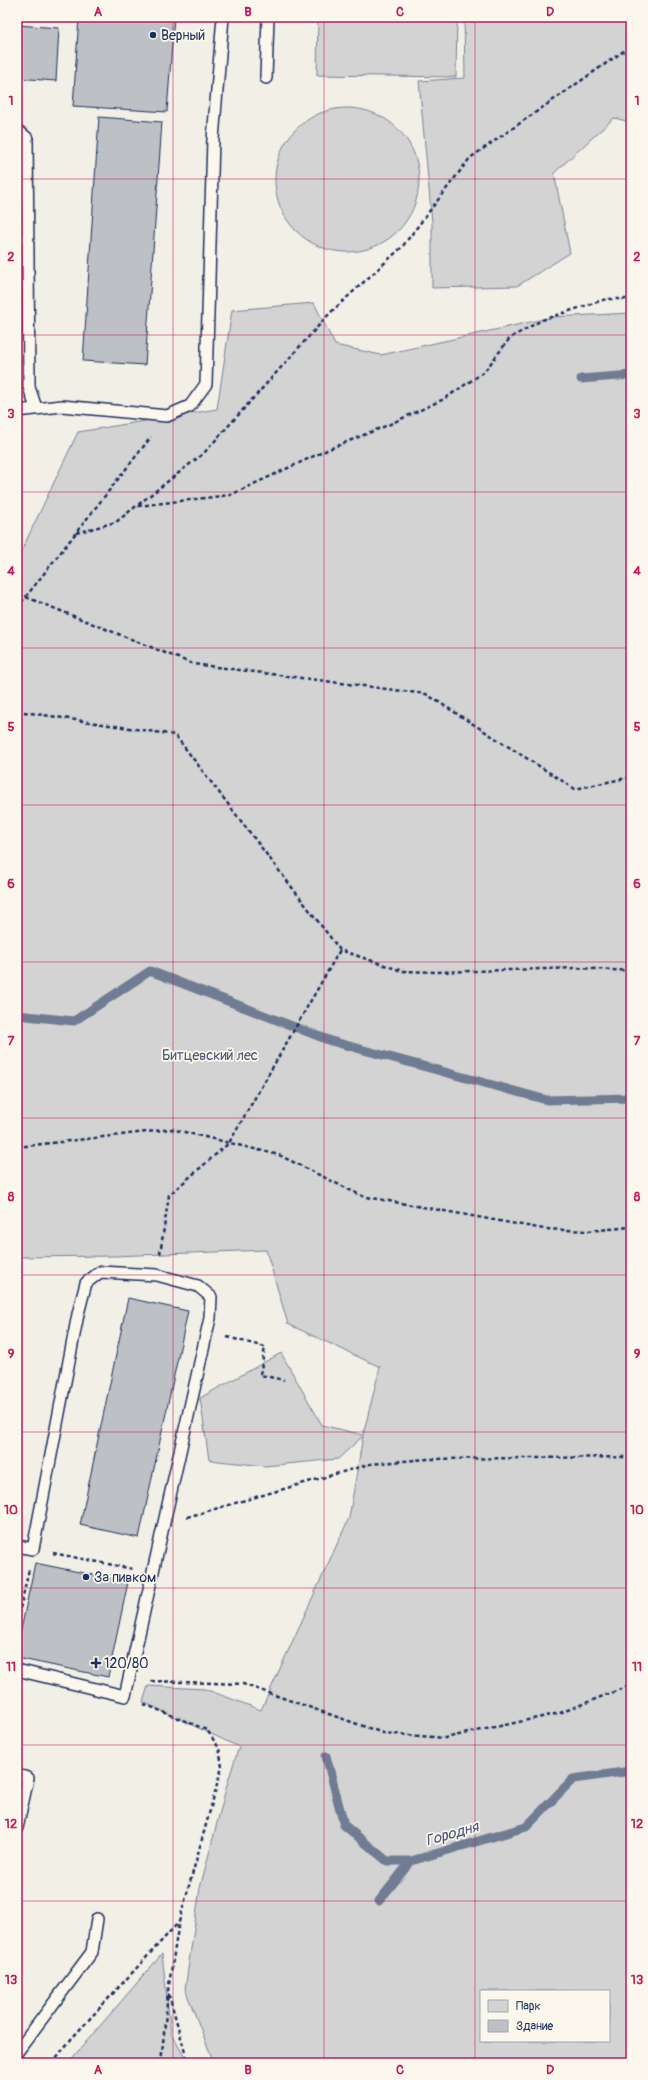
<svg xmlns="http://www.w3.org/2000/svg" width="648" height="2080" font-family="Pangolin,sans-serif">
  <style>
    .green { fill: #d2d3d2; stroke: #768198; fill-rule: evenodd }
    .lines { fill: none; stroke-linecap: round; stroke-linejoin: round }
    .stream { stroke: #707b93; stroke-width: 9 }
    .building { fill: #bdc0c4; stroke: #1b2f5e }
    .lane-casing { stroke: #1b2f5e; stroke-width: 14 }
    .path { stroke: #1b2f5e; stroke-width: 2.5; stroke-dasharray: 4 3; stroke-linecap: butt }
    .lane { stroke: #fbf7ec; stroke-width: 11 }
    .grid { fill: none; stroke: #c2185b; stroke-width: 1; stroke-opacity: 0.55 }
    .poi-dot { fill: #1b2f5e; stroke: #fbf7ec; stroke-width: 1.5 }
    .labels { text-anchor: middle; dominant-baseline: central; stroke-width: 3.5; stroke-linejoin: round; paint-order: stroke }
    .poi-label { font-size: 14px; fill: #1b2f5e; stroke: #fbf7ec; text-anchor: start }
    .park-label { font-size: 14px; fill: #49587b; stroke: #fbf7ec }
    .water-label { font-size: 15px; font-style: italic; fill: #465579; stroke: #fbf7ec }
    .neatline { fill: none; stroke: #c2185b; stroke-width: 1.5 }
    .grid-label { font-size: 13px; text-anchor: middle; font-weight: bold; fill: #c2185b }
  </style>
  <rect width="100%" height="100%" fill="#f2efe6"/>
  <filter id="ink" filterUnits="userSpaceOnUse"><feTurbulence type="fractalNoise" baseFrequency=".025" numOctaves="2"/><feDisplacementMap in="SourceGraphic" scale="8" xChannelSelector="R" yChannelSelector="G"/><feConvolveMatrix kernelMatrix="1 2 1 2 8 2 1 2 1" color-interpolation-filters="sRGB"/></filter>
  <g filter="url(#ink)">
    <path class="green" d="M 318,17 L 457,17 L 456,77 L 317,75 Z
      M 464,17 L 631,17 L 631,122 L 614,118 L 554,173 L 570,253 L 517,286 L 432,288 L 432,222 L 419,81 L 465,78 Z
      M275 180a72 72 0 1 1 144 0a72 72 0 1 1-144 0Z
      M 314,303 L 335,345 L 381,355 L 553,317 L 631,313 L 631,2063 L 214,2063 L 185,1989 L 200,1888 L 228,1781 L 239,1747 L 143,1702 L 148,1686 L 205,1689 L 261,1710 L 349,1518 L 363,1436 L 338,1459 L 265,1466 L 209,1460 L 200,1398 L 281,1353 L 322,1425 L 363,1435 L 380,1367 L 288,1324 L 266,1250 L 114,1256 L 17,1257 L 17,560 L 78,432 L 217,409 L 232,310 ZM 481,1991 L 609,1991 L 609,2041 L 481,2041 Z
      M 162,1954 L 171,2033 L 188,2063 L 68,2063 Z"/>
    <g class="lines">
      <path class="stream" d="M 581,379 L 631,375
        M 17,1015 L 74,1021 L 150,971 L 331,1041 L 547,1100 L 631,1098
        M 326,1756 L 344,1825 L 387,1861 L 411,1861 L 526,1827 L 573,1779 L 631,1771
        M 379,1901 L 411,1861"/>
    </g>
    <path class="building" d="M 79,17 L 174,17 L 167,112 L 73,106 Z
      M 17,25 L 59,28 L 56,81 L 17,78 Z
      M 99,117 L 162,122 L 145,365 L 83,361 Z
      M 128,1298 L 188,1311 L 139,1538 L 80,1525 Z
      M 35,1563 L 128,1582 L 108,1677 L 17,1658 L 17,1649 Z"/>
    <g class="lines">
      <defs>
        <path id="lane" d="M 266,78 L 268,17
          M 17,130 L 27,138 L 29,387 L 36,408
          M 17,411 L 62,406 L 167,416 L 190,406 L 206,384 L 213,139 L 223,17
          M 17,1546 L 33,1549 L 78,1314 L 86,1283 L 100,1272 L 157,1275 L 198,1286 L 211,1297 L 210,1318 L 125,1696 L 17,1670
          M 17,1775 L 28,1778 L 17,1828
          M 17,2052 L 92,1952 L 97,1919"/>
      </defs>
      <use href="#lane" class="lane-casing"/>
      <path class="path" d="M 138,506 L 230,495 L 327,450 L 388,425 L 444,399 L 484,372 L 510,338 L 542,320 L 606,299 L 631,299
        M 76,533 L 116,522 L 204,453 L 330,313 L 402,247 L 470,158 L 631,46
        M 26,597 L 193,664 L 426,694 L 575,789 L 631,777
        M 17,608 L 151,437
        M 17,711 L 175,735 L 340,950 L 402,971 L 437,972 L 579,968 L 631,971
        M 17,1147 L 172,1129 L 279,1155 L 362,1196 L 544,1229 L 588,1231 L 631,1227
        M 160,1254 L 169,1195 L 229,1143 L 340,950
        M 227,1337 L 265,1347 L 260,1375 L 284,1380
        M 187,1517 L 370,1464 L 427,1459 L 631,1457
        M 53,1553 L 133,1569
        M 17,1622 L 29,1569
        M 151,1681 L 243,1684 L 383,1733 L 445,1738 L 560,1713 L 631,1685
        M 144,1704 L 207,1730 L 219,1748 L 222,1767 L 179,1922 L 168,1991 L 188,2063
        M 52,2063 L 72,2038 L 179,1922
        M 161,2063 L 168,1993"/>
      <use href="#lane" class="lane"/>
    </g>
  </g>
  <path class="grid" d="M 173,17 L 173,2063M 324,17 L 324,2063M 475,17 L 475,2063M 17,179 L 631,179M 17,335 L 631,335M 17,492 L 631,492M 17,648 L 631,648M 17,805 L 631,805M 17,962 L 631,962M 17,1118 L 631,1118M 17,1275 L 631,1275M 17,1432 L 631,1432M 17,1588 L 631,1588M 17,1745 L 631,1745M 17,1901 L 631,1901"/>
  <g class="poi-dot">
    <circle cx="153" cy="35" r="4"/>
    <circle cx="86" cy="1577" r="4"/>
    <path d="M94 1657h4v4h4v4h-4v4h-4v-4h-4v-4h4z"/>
  </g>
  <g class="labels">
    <g class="poi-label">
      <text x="161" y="35">Верный</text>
      <text x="94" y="1577">За пивком</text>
      <text x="104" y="1663">120/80</text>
    </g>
    <g class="park-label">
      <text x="210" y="1055">Битцевский лес</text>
    </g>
    <g class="water-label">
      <text transform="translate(452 1834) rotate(-16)">Городня</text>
    </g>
  </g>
  <rect width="648" height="2080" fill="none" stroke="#fbf7ec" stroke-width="44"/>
  <rect x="480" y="1990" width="130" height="52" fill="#fbf7ec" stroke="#a1a7b3"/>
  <rect x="488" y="2000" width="20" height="12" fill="#d2d3d2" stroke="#a1a7b3"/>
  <text x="516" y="2010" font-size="12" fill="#1b2f5e">Парк</text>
  <rect x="488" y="2020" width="20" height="12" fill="#bdc0c4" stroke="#a1a7b3"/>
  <text x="516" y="2030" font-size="12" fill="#1b2f5e">Здание</text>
  <rect x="22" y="22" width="604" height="2036" class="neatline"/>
  <g class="grid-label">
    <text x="98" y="16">A</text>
    <text x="248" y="16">B</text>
    <text x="400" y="16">C</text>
    <text x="550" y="16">D</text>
    <text x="11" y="105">1</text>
    <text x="637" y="105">1</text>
    <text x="11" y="261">2</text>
    <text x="637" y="261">2</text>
    <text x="11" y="418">3</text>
    <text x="637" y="418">3</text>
    <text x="11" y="575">4</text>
    <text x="637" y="575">4</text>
    <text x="11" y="731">5</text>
    <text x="637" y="731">5</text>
    <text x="11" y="888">6</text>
    <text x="637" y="888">6</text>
    <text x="11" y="1045">7</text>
    <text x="637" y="1045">7</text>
    <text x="11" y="1201">8</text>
    <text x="637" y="1201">8</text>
    <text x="11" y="1358">9</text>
    <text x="637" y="1358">9</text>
    <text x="11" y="1514">10</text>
    <text x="637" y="1514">10</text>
    <text x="11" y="1671">11</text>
    <text x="637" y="1671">11</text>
    <text x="11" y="1828">12</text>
    <text x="637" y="1828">12</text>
    <text x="11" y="1984">13</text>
    <text x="637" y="1984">13</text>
    <text x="98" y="2074">A</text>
    <text x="248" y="2074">B</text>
    <text x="400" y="2074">C</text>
    <text x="550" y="2074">D</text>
  </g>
</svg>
